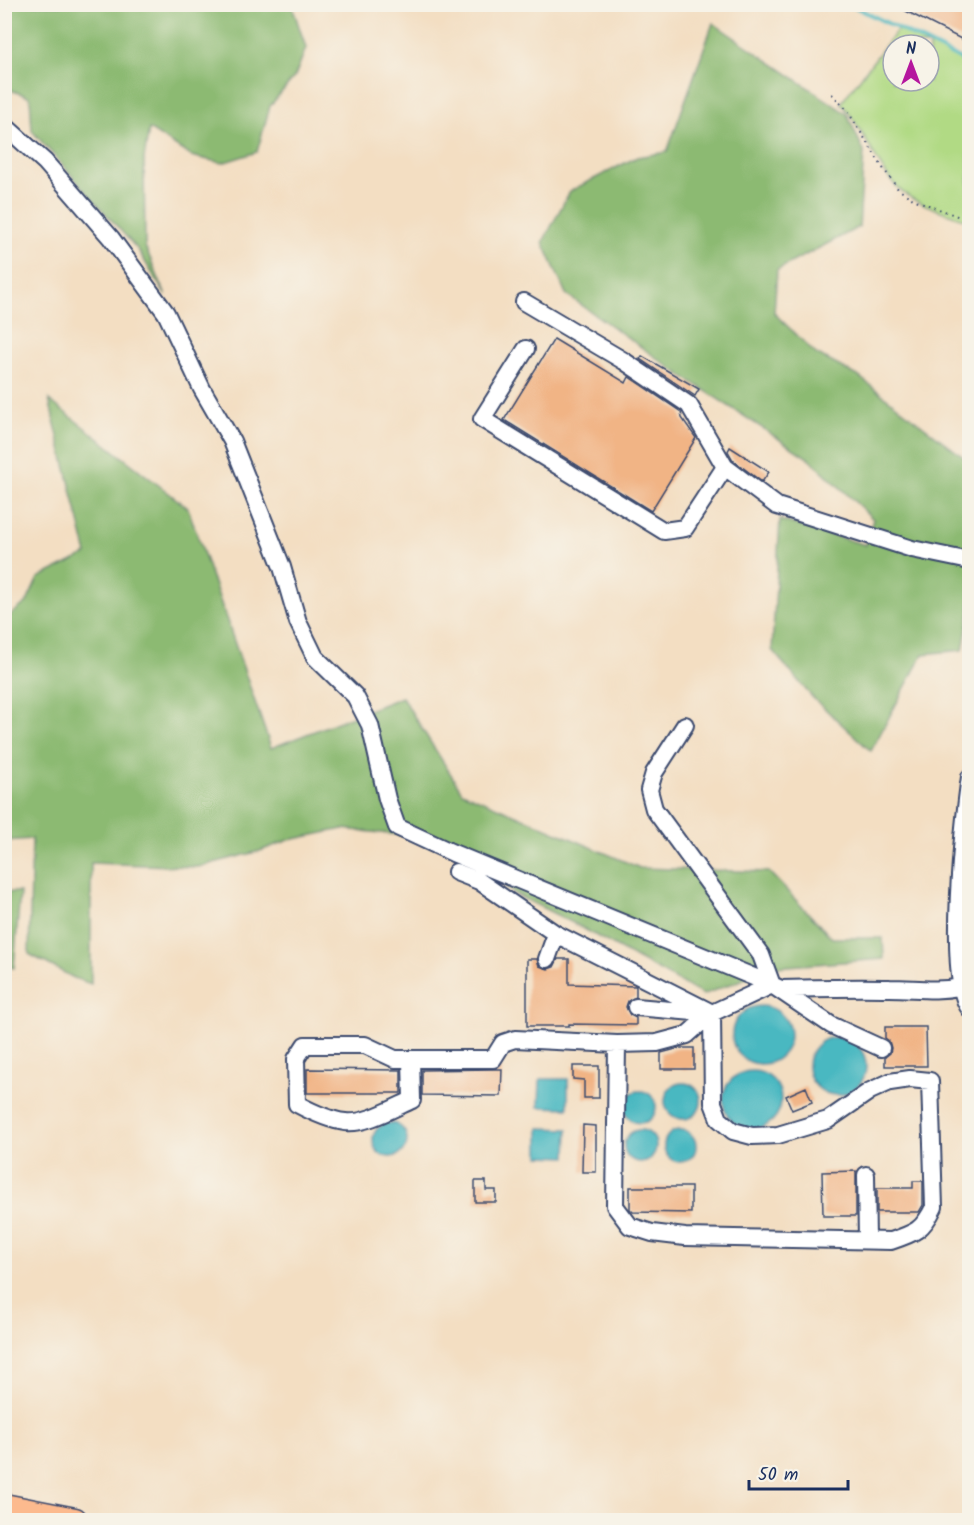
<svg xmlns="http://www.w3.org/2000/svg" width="974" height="1525" font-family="Kalam,sans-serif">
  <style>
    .green { fill: #b1da84; stroke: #668471; stroke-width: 1.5; fill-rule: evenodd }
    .forest { fill: #8cba72; stroke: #547468; stroke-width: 1.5 }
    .water { fill: #49b8c1; stroke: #327490; stroke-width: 1.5 }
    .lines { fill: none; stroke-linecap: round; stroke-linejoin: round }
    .stream { stroke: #49b8c1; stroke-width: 4 }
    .building { fill: #f1b485 }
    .minor-casing { stroke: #3b496d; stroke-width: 20 }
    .highway-casing { stroke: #3b496d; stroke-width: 27 }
    .path { stroke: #3b496d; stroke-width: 2; stroke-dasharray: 1.5 4.5; stroke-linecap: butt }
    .minor { stroke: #fff; stroke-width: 16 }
    .highway { stroke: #fcba8e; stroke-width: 24 }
  </style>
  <rect width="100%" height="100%" fill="#f7f3e8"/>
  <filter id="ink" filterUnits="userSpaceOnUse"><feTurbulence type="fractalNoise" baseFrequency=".0167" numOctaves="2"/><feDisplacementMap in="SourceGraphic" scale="12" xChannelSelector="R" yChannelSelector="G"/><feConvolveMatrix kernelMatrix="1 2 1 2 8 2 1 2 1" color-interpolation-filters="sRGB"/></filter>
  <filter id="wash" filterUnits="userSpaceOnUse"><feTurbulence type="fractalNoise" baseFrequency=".008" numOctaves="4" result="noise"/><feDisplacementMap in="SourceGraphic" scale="24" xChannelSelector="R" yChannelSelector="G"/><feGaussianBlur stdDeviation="1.35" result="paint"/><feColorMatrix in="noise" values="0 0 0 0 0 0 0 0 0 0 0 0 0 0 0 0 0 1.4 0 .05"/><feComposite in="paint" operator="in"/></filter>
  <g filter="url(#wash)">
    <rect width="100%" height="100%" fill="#f3dec2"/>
    <path class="green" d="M 898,29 L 969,64 L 969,221 C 948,213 914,204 898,188 C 874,164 864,128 841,103 ZM 893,45 L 929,45 L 929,81 L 893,81 Z"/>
    <path class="forest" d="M 4,5 L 292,5 L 306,48 L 295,76 L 270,106 L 257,152 L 222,163 L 191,156 L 149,129 L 144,159 L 145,246 L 166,296 L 138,250 L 32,131 L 30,97 L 5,88 Z
      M 713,23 L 847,114 L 864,152 L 859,227 L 777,270 L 774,313 L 816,354 L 858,376 L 970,462 L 970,612 L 963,650 L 923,654 L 871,751 L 812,697 L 772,650 L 780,520 L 866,545 L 873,519 L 811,460 L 675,371 L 566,294 L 543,242 L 570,191 L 637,157 L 667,152 Z
      M 49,400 L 188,508 L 271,748 L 402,697 L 462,792 L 640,868 L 769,872 L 832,938 L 883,938 L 884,959 L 774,967 L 703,995 L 575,924 L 515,894 L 465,849 L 410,836 L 343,829 L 289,840 L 260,851 L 198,867 L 91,863 L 91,984 L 74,978 L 29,954 L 32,839 L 5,841 L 5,619 L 27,602 L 38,578 L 87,554 Z
      M 4,892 L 20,892 L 14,968 L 5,966 Z"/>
    <path class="water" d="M732 1035a29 29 0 1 1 58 0a29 29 0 1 1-58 0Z
      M808 1066a29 29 0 1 1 58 0a29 29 0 1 1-58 0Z
      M723 1100a29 29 0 1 1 58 0a29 29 0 1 1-58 0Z
      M 540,1079 L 568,1079 L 568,1108 L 539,1107 Z
      M665 1101a18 18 0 1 1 36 0a18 18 0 1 1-36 0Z
      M624 1107a16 16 0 1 1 32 0a16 16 0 1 1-32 0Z
      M373 1140a17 17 0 1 1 34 0a17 17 0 1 1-34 0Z
      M 539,1128 L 568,1129 L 567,1157 L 539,1156 Z
      M664 1146a16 16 0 1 1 32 0a16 16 0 1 1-32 0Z
      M624 1146a16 16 0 1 1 32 0a16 16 0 1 1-32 0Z"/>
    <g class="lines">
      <path class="stream" d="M 849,4 L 970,64"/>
    </g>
    <g id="blocks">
      <path class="building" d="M 892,4 L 969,4 L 969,43 Z
        M 554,339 L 626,383 L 629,377 L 681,412 L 682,418 L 696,438 L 651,511 L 504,420 Z
        M 642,356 L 699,389 L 695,396 L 640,359 Z
        M 730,447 L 769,472 L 762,482 L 733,460 L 728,451 Z
        M 527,959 L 537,959 L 539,966 L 548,969 L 554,967 L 558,959 L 569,959 L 569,984 L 636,986 L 636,997 L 628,1001 L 626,1007 L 630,1015 L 636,1018 L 636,1025 L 569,1024 L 569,1026 L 527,1026 Z
        M 885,1027 L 926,1027 L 927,1066 L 885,1066 L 885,1057 L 890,1053 L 891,1048 L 889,1041 L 885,1038 Z
        M 680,1048 L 694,1048 L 694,1069 L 661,1069 L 661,1053 Z
        M 573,1066 L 599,1066 L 599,1098 L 584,1098 L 584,1080 L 573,1079 Z
        M 307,1069 L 401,1070 L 401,1093 L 307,1093 Z
        M 494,1069 L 502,1069 L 501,1096 L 422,1095 L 422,1070 Z
        M 806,1087 L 812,1102 L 792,1110 L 786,1096 Z
        M 583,1125 L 596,1126 L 596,1172 L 582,1172 Z
        M 856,1171 L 856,1216 L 823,1216 L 822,1172 Z
        M 475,1181 L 486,1181 L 486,1190 L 496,1190 L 496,1202 L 475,1202 Z
        M 913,1181 L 923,1181 L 923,1205 L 919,1212 L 877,1212 L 877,1188 L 913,1188 Z
        M 630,1187 L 691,1187 L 691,1213 L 633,1212 L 630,1209 Z"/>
    </g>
  </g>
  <g filter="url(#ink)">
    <use href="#blocks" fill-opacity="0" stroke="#3b496d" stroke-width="1.5"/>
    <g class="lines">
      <defs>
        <path id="minor" d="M 4,125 L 45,162 L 111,238 L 166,313 L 202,389 L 232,441 L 282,567 L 298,622 L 315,657 L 355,696 L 370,725 L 387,799 L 397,827 L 453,853 L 756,978 L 772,985 L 831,1025 L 881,1048
          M 524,302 L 624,361 L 689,405 L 725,467 L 777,506 L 912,549 L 970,561
          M 526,349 L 482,419 L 664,531 L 685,528 L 725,467
          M 685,725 L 654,773 L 649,790 L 654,809 L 761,955 L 772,985
          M 970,777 C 964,817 946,983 970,1009
          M 456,872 L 479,881 L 556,934 L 712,1013
          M 547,959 L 556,934
          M 636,1007 L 705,1013
          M 712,1013 L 713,1103 L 719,1119 L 733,1131 L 752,1136 L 778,1135 L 828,1120 L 870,1091 L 890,1082 L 910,1079 L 930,1081 L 934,1207 C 923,1230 915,1233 891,1241 L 685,1237 L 652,1233 L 630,1226 L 615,1206 L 617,1044 L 657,1043 L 687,1035 L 712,1013 L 772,985 L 781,989 C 817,988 853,987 890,988 C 916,988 934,992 960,987
          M 411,1059 L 412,1100 C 394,1108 364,1125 345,1122 C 329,1120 312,1112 297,1104 L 296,1059 L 305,1045 L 365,1045 L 395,1059 L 493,1059 L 503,1043 L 515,1039 L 617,1044
          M 866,1175 L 867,1240"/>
        <path id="highway" d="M 4,1506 L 75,1520"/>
      </defs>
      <use href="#minor" class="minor-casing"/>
      <use href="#highway" class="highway-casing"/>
      <path class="path" d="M 832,94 L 847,110 L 883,168 L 898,189 L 913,199 L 970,221"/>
      <use href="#minor" class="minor"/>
      <use href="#highway" class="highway"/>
    </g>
  </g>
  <rect width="974" height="1525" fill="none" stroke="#f7f3e8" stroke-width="24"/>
  <g transform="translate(911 63)"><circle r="28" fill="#f7f3e8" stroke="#9fa5b1" stroke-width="1.5"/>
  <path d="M0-4.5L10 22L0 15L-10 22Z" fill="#b5179e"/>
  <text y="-9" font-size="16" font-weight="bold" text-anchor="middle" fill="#1b2f5e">N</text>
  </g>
  <path d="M749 1480v9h99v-9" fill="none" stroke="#1b2f5e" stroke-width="3"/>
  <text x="758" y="1480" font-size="18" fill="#1b2f5e" stroke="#f7f3e8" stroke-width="4.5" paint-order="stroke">50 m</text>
</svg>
